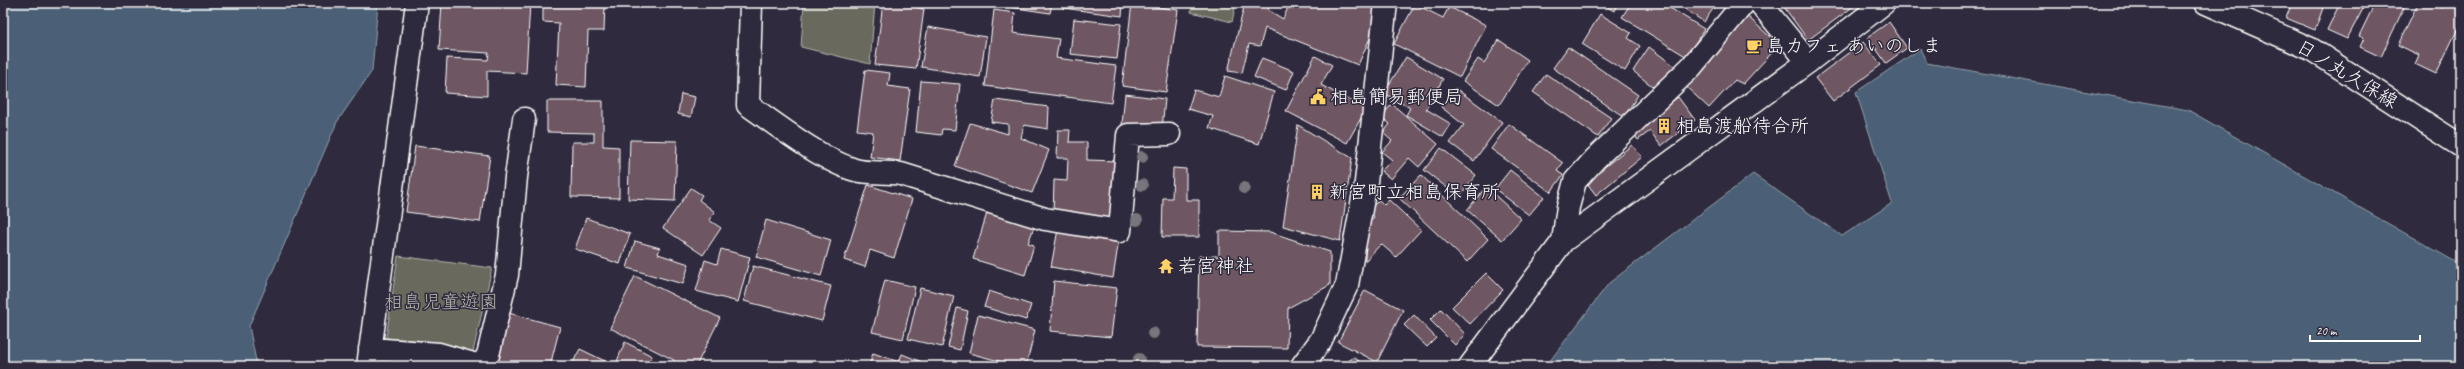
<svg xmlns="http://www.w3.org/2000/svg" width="2464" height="369" font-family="Caveat,'Klee One',sans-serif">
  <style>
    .green { fill: #696b5d; stroke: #b4b5ae }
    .water { fill: #4b6176; stroke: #93a0ad }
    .building { fill: #6e5662; stroke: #fff }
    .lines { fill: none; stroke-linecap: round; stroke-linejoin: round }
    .street-casing { stroke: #fff; stroke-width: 25 }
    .secondary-casing { stroke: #fff; stroke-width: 25 }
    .street { stroke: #2f2a3d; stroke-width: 22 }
    .secondary { stroke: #2f2a3d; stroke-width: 22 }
    .tree { fill: #78767b }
    .labels { text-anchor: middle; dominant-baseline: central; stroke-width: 3; stroke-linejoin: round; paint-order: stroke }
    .poi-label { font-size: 19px; fill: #fff; stroke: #2f2a3d; text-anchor: start }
    .street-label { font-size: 19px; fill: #fff; stroke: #2f2a3d }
    .park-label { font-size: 19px; fill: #b4b5ae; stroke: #2f2a3d }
  </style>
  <rect width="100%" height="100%" fill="#2f2a3d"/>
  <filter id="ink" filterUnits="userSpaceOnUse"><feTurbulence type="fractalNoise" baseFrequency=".025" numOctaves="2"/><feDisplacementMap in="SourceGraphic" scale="8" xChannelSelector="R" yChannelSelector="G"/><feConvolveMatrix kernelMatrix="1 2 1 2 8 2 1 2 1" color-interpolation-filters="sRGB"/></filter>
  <g filter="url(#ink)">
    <path class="green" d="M 804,3 L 875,3 L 870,64 L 801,47 Z
      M 1192,3 L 1236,3 L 1232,22 L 1191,12 Z
      M 398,256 L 492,268 L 473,352 L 426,341 L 386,338 Z"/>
    <path class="water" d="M 3,3 L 378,3 L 372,71 L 337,122 L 249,326 L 257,366 L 3,366 Z
      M 1920,49 L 1927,63 L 2188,110 L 2461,265 L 2461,366 L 1546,366 L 1609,283 L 1753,174 L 1842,236 L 1892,203 L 1856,92 Z"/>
    <path class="building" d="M 442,3 L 530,3 L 526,73 L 487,71 L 487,96 L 445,93 L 447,58 L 488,60 L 489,53 L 439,50 Z
      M 543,3 L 605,3 L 604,31 L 588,31 L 586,87 L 556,85 L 559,23 L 543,22 Z
      M 883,3 L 914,3 L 914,7 L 924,9 L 916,69 L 875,65 Z
      M 997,3 L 1052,3 L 1050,13 L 996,5 Z
      M 1064,3 L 1123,3 L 1122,16 L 1063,8 Z
      M 1132,3 L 1178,10 L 1166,92 L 1122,86 Z
      M 1245,3 L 1270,3 L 1268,10 L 1283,19 L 1290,3 L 1379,3 L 1378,20 L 1358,65 L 1265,28 L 1260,46 L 1249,44 L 1242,73 L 1228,71 Z
      M 1433,3 L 1443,3 L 1443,7 Z
      M 1601,3 L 1618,3 L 1614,11 Z
      M 1631,3 L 1636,5 L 1662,3 L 1704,29 L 1687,57 L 1622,17 Z
      M 1676,3 L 1717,3 L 1704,22 Z
      M 1781,3 L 1858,3 L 1808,40 Z
      M 2272,3 L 2287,3 L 2285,8 Z
      M 2292,3 L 2311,3 L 2323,8 L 2315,30 L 2286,18 Z
      M 2340,3 L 2366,3 L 2347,39 L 2327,30 Z
      M 2375,3 L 2406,3 L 2381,57 L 2360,47 L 2364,38 L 2359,36 Z
      M 2418,3 L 2433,3 L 2443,8 L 2446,3 L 2461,3 L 2461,22 L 2436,74 L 2415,64 L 2419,55 L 2398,45 Z
      M 1415,4 L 1443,18 L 1449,7 L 1486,25 L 1460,77 L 1394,44 Z
      M 994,10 L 1015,13 L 1013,33 L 1059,39 L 1056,58 L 1116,66 L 1111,103 L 985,86 Z
      M 1600,14 L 1631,33 L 1628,38 L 1640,46 L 1625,71 L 1582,44 Z
      M 1746,15 L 1779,45 L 1743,84 L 1735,80 L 1709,108 L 1683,84 Z
      M 1074,19 L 1121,24 L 1117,59 L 1070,54 Z
      M 1889,22 L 1907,48 L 1886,63 L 1868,37 Z
      M 928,27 L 986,37 L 980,77 L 921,67 Z
      M 1499,40 L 1528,60 L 1499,105 L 1463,81 L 1478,59 L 1484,63 Z
      M 1863,42 L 1881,65 L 1833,101 L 1815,78 Z
      M 1568,47 L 1638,95 L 1624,117 L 1553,68 Z
      M 1649,47 L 1680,70 L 1657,90 L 1633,71 Z
      M 1315,56 L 1332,65 L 1321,85 L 1366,109 L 1347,143 L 1286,111 Z
      M 1406,57 L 1443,79 L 1426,109 L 1451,124 L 1443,137 L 1406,115 L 1410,108 L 1384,93 Z
      M 1262,58 L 1294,71 L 1286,90 L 1254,77 Z
      M 865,70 L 890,73 L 888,86 L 910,89 L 900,161 L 870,157 L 873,132 L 857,130 Z
      M 1546,74 L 1611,118 L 1598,137 L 1533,92 Z
      M 1225,76 L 1274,92 L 1259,144 L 1209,128 L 1213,116 L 1188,109 L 1194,90 L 1219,97 Z
      M 921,81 L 960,84 L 955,130 L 942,129 L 941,135 L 916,132 Z
      M 1455,88 L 1502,122 L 1474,161 L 1450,143 L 1464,125 L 1441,107 Z
      M 681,94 L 695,97 L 691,117 L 678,114 Z
      M 1125,94 L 1165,99 L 1162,129 L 1122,125 Z
      M 1678,97 L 1695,120 L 1661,146 L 1650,131 L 1638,140 L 1632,132 Z
      M 995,100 L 1049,107 L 1048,129 L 1024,125 L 1021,138 L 1049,150 L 1032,193 L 955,166 L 970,123 L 1008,134 L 1008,124 L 991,122 Z
      M 547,101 L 603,101 L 603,146 L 619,147 L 619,198 L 571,197 L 572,142 L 594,142 L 594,133 L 547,132 Z
      M 1392,104 L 1438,144 L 1419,167 L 1409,158 L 1391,179 L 1381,171 L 1392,160 L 1382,152 L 1392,141 L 1383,133 L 1390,124 L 1381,117 Z
      M 1509,124 L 1563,163 L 1557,171 L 1563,175 L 1551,192 L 1491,149 Z
      M 1298,125 L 1352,158 L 1340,241 L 1283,226 Z
      M 1058,130 L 1070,130 L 1069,142 L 1087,142 L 1087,160 L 1116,161 L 1115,218 L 1053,216 L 1054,180 L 1067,181 L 1068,158 L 1057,158 Z
      M 630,140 L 677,141 L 675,201 L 628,199 Z
      M 1632,145 L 1642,157 L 1596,195 L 1586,182 Z
      M 415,146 L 490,156 L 480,222 L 406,212 Z
      M 1441,148 L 1476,175 L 1459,197 L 1424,170 Z
      M 1173,168 L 1186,169 L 1186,200 L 1199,200 L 1199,237 L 1162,237 L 1163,198 L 1172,198 Z
      M 1510,170 L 1544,197 L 1529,215 L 1495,189 Z
      M 1421,175 L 1488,239 L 1467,262 L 1399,198 Z
      M 868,185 L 912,199 L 894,258 L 870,250 L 865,267 L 844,260 Z
      M 1486,187 L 1521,219 L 1502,240 L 1467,210 Z
      M 691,188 L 702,195 L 699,200 L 715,212 L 709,220 L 721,228 L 703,255 L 663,228 Z
      M 1379,200 L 1384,205 L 1389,200 L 1421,230 L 1396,257 L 1381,244 L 1365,261 L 1365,227 L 1374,217 L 1369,210 Z
      M 987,213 L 1034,227 L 1028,243 L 1034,245 L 1025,275 L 973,259 Z
      M 586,218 L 630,234 L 620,264 L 575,249 Z
      M 766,220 L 831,240 L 821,276 L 756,257 Z
      M 1058,229 L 1119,239 L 1113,278 L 1051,267 Z
      M 1219,231 L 1270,232 L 1330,252 L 1330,285 L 1288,308 L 1287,348 L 1197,347 L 1199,256 L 1219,256 Z
      M 635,241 L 660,248 L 658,254 L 689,264 L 683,284 L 627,268 Z
      M 721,249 L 750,257 L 738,302 L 696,291 L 705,260 L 717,264 Z
      M 753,266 L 831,286 L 822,321 L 744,301 Z
      M 1486,273 L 1503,290 L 1470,324 L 1452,307 Z
      M 635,276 L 720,318 L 696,366 L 672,366 L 674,360 L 610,328 Z
      M 885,280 L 915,287 L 903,339 L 872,332 Z
      M 1054,281 L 1117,288 L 1111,337 L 1050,331 Z
      M 920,288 L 954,296 L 942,347 L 908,339 Z
      M 1365,290 L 1403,310 L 1377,362 L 1338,342 Z
      M 989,291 L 1031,305 L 1026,320 L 984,307 Z
      M 957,308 L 968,311 L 960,350 L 948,347 Z
      M 1441,309 L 1465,334 L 1455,345 L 1430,320 Z
      M 509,313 L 560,327 L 550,366 L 494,366 Z
      M 978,315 L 1035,330 L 1026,366 L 1018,366 L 969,353 Z
      M 1414,315 L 1436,338 L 1427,347 L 1404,325 Z
      M 625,342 L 652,356 L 648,366 L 615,366 Z
      M 580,349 L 609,363 L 607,366 L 571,366 Z
      M 873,353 L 899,362 L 902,354 L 922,362 L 921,366 L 869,366 Z
      M 1354,357 L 1365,366 L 1345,366 L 1344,364 Z"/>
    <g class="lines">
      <defs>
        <path id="street" d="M 751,3 L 748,105 C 777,125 823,161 855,170 C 869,174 886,171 901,174 L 1045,219 L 1120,231 L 1128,135 L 1169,134
          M 1563,241 L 1568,207 L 1575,181 L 1595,159 L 1691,67 L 1744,3
          M 370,349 L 439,354 L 480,366
          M 368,366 L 417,3
          M 481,366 L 488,355 L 507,275 L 516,177 L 524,119
          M 1302,366 L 1321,340 L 1347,285 L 1366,182 L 1386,3
          M 1470,366 L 1563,241 L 1808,62"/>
        <path id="secondary" d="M 1760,3 L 1808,62 L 1884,3
          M 2206,3 L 2311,49 L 2461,146"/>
      </defs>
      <use href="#street" class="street-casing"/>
      <use href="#secondary" class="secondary-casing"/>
      <use href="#street" class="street"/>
      <use href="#secondary" class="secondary"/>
    </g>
    <g class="tree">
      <circle cx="1142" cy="157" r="6"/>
      <circle cx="1142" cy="185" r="6"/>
      <circle cx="1244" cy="188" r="6"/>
      <circle cx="1137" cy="220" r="6"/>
      <circle cx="1153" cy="333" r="6"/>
      <circle cx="1139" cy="359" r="6"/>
    </g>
  </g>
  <defs>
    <symbol id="cafe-bare" viewBox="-9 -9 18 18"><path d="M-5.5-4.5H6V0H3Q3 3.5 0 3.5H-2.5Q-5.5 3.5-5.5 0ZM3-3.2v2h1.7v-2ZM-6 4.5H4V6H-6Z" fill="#ffd166" stroke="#2f2a3d" stroke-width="2.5" paint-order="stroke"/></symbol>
    <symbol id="civic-bare" viewBox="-9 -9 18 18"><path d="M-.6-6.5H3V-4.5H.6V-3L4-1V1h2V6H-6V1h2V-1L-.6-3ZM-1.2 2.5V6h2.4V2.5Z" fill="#ffd166" stroke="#2f2a3d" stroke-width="2.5" paint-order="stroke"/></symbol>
    <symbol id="building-bare" viewBox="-9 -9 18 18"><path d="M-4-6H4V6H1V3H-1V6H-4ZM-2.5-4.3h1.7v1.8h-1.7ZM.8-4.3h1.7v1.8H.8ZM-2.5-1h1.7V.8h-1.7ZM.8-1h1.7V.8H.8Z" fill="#ffd166" stroke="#2f2a3d" stroke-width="2.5" paint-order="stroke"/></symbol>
    <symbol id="temple-bare" viewBox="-9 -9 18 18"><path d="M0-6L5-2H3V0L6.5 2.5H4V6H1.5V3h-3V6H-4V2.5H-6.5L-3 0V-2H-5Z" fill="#ffd166" stroke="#2f2a3d" stroke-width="2.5" paint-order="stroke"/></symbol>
  </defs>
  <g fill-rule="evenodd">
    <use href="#cafe-bare" x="1743" y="35" width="22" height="22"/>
    <use href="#civic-bare" x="1307" y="86" width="22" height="22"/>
    <use href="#building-bare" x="1653" y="115" width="22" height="22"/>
    <use href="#building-bare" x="1306" y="181" width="22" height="22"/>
    <use href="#temple-bare" x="1155" y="255" width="22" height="22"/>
  </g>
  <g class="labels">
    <g class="poi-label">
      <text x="1766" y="46">島カフェ あいのしま</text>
      <text x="1330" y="97">相島簡易郵便局</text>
      <text x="1676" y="126">相島渡船待合所</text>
      <text x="1329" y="192">新宮町立相島保育所</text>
      <text x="1178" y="266">若宮神社</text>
    </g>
    <g class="street-label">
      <text transform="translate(2347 74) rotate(31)">日ノ丸久保線</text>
    </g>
    <g class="park-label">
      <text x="441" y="302">相島児童遊園</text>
    </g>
  </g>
  <rect width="2464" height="369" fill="none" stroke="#2f2a3d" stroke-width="16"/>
  <rect x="8" y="8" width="2448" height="353" fill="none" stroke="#fff" stroke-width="1.5" filter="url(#ink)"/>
  <path d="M2310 335v6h110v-6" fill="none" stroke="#ffffff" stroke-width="2"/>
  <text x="2316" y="335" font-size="12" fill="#ffffff" stroke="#2f2a3d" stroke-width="3" paint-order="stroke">20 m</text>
</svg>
